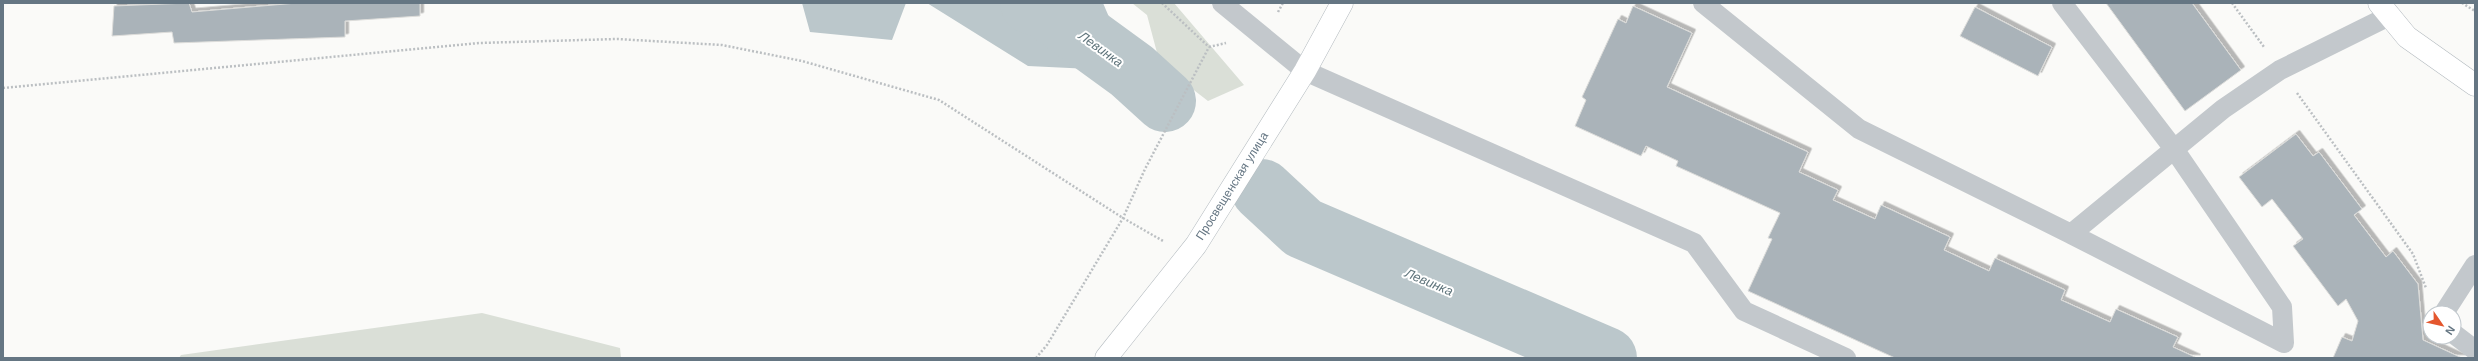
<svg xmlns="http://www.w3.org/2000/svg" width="2478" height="361" font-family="Arial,sans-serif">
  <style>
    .green { fill: #dadfd7 }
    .water { fill: #bbc7cb }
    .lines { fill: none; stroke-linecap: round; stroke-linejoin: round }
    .river { stroke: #bbc7cb; stroke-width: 62 }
    .building { fill: #aab3b9; stroke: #dcdcda; filter: url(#shadow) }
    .secondary-casing { stroke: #b3babf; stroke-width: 23 }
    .path { stroke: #bbbfc2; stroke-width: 2.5; stroke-dasharray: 2 2; stroke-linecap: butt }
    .lane { stroke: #c3c8cc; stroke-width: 20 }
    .secondary { stroke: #fff; stroke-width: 22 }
    .labels { text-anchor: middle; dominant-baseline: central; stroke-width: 4; stroke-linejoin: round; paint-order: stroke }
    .street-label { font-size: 12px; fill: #657683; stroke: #fff }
    .water-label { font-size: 13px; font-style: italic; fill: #60757c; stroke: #fff }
  </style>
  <defs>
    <filter id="shadow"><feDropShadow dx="3.5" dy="-3.5" stdDeviation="0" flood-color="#0004"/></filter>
  </defs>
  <rect width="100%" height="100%" fill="#fafaf8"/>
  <path class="green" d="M 1132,3 L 1174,3 L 1244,85 L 1208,101 L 1160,64 L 1147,15 Z
    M 482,313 L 620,348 L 621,358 L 179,358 L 181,355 Z"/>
  <path class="water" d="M 802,3 L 906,3 L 892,40 L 810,32 Z
    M 927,3 L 1103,3 L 1132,71 L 1028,66 Z"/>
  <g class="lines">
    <path class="river" d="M 1031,3 L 1044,7 L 1132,71 L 1165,101
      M 1262,190 L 1303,228 L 1606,358"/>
  </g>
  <path class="building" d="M 189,3 L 192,12 L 297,3 L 420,3 L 420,16 L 345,21 L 345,37 L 174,43 L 172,32 L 112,36 L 114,6 Z
    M 2106,3 L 2192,3 L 2241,70 L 2185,111 Z
    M 1633,6 L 1692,33 L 1667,87 L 1808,152 L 1799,172 L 1838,190 L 1833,200 L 1875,219 L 1881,205 L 1950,237 L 1944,250 L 1989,271 L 1995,258 L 2065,290 L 2061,300 L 2110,322 L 2116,309 L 2178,337 L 2173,347 L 2197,358 L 1895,358 L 1748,291 L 1772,239 L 1768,238 L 1780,213 L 1676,166 L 1678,161 L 1646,146 L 1641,156 L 1575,126 L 1586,100 L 1582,97 L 1618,19 L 1626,23 Z
    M 1975,7 L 2052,47 L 2038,76 L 1960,36 Z
    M 2296,134 L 2313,156 L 2319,152 L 2362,209 L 2354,215 L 2386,257 L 2393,251 L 2418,284 L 2423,340 L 2462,358 L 2333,358 L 2342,337 L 2352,341 L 2358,321 L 2346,299 L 2338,306 L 2293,246 L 2303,239 L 2272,199 L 2262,207 L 2239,177 Z"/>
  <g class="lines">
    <defs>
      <path id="secondary" d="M 2379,3 L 2407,37 L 2475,85
        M 1106,358 L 1196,245 L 1305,71 L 1342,3"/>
    </defs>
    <use href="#secondary" class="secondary-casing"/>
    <path class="path" d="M 1162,3 L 1209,47
      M 2232,3 L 2264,47
      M 2462,3 L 2475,11
      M 1278,12 L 1283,3
      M 1209,47 L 1226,43
      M 3,88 L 479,43 L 617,39 L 722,45 L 802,61 L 939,100 L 1123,218 L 1163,241
      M 2297,93 L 2413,254 L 2426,288
      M 1036,358 L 1047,345 L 1123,218 L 1145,169 L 1209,47"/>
    <path class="lane" d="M 1222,3 L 1305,71 L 1694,243 L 1744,311 L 1846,358
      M 1703,3 L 1859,129 L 2071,234 L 2223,109 L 2280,70 L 2389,16
      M 2062,3 L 2174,149 L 2282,307 L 2284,343 L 2071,234
      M 2444,313 L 2475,265
      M 2454,334 L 2475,350"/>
    <use href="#secondary" class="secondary"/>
  </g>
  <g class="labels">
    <g class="street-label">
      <text transform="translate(1232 186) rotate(-58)">Просвещенская улица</text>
    </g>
    <g class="water-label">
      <text transform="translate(1101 49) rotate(36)">Левинка</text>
      <text transform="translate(1429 282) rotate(23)">Левинка</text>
    </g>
  </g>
  <rect width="2478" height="361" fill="none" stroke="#657683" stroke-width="8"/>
  <g transform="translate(2442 325) rotate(124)"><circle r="19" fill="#ffffff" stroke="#c1c8cd"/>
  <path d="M0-3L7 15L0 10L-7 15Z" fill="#e4572e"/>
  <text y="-6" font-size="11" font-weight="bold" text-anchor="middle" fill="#657683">N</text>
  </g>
</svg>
